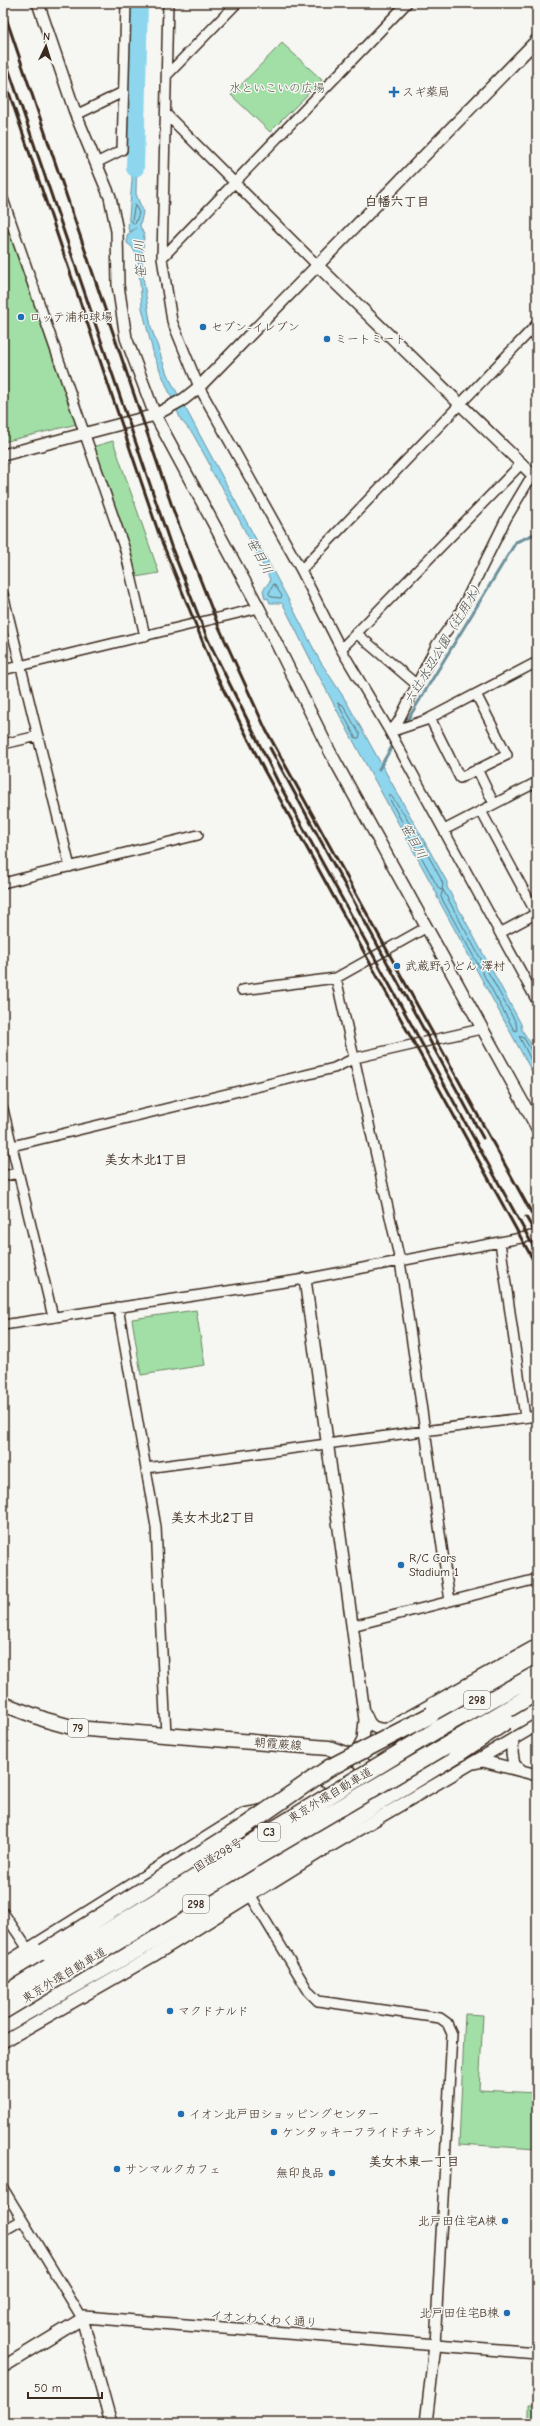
<svg xmlns="http://www.w3.org/2000/svg" width="540" height="2426" font-family="'Comic Neue','Klee One',sans-serif">
  <style>
    .green { fill: #a1dfa7; stroke: #6e8462 }
    .water { fill: #8dd6ee; stroke: #6c919b }
    .lines { fill: none; stroke-linecap: round; stroke-linejoin: round }
    .shore { stroke: #5c6f71; stroke-width: 1 }
    .stream { stroke: #6c919b; stroke-width: 3 }
    .river { stroke: #8dd6ee; stroke-width: 18 }
    .minor-casing { stroke: #3b2a1e; stroke-width: 12 }
    .tertiary-casing { stroke: #3b2a1e; stroke-width: 14 }
    .primary-casing { stroke: #3b2a1e; stroke-width: 17 }
    .trunk-casing { stroke: #3b2a1e; stroke-width: 17 }
    .motorway-casing { stroke: #3b2a1e; stroke-width: 19 }
    .minor { stroke: #f6f6f2; stroke-width: 9 }
    .tertiary { stroke: #f6f6f2; stroke-width: 11 }
    .primary { stroke: #f6f6f2; stroke-width: 14 }
    .trunk { stroke: #f6f6f2; stroke-width: 14 }
    .motorway { stroke: #f6f6f2; stroke-width: 16 }
    .rail { stroke: #3b2a1e; stroke-width: 3 }
    .motorway-bridge-casing { stroke: #3b2a1e; stroke-width: 19; stroke-linecap: butt }
    .motorway-bridge { stroke: #f6f6f2; stroke-width: 16 }
    .poi-dot { fill: #1f6fb2; stroke: #f6f6f2; stroke-width: 1.5 }
    .labels { text-anchor: middle; dominant-baseline: central; stroke-width: 3; stroke-linejoin: round; paint-order: stroke }
    .shield { fill: #f6f6f2; stroke: #73675e; stroke-width: 1 }
    .shield-label { font-size: 11px; font-weight: bold; fill: #3b2a1e }
    .park-label { font-size: 12px; fill: #545740; stroke: #f6f6f2 }
    .poi-label { font-size: 12px; fill: #3b2a1e; stroke: #f6f6f2; text-anchor: start }
    .street-label { font-size: 12px; fill: #3b2a1e; stroke: #f6f6f2 }
    .neighbourhood-label { font-size: 13px; font-weight: bold; fill: #3b2a1e; stroke: #f6f6f2 }
    .water-label { font-size: 13px; font-style: italic; fill: #505552; stroke: #f6f6f2 }
  </style>
  <rect width="100%" height="100%" fill="#f6f6f2"/>
  <filter id="ink" filterUnits="userSpaceOnUse"><feTurbulence type="fractalNoise" baseFrequency=".025" numOctaves="2"/><feDisplacementMap in="SourceGraphic" scale="8" xChannelSelector="R" yChannelSelector="G"/><feConvolveMatrix kernelMatrix="1 2 1 2 8 2 1 2 1" color-interpolation-filters="sRGB"/></filter>
  <g filter="url(#ink)">
    <path class="green" d="M 282,43 L 322,80 L 270,132 L 231,95 Z
      M 3,209 L 77,424 L 3,442 Z
      M 113,441 L 159,573 L 136,577 L 92,447 Z
      M 196,1310 L 205,1365 L 141,1375 L 132,1319 Z
      M 465,2014 L 483,2015 L 479,2090 L 537,2093 L 537,2149 L 459,2144 Z
      M 528,2405 L 537,2405 L 537,2423 L 528,2423 Z"/>
    <path class="water" d="M 132,144 L 137,144 L 136,194 L 143,212 L 140,226 L 144,235 L 142,263 L 144,271 L 143,277 L 151,327 L 167,374 L 287,597 L 320,661 L 346,701 L 447,882 L 447,887 L 521,1024 L 522,1030 L 537,1053 L 537,1081 L 437,897 L 437,894 C 385,798 331,704 284,606 L 281,603 L 270,603 L 268,598 L 265,599 L 263,590 L 270,581 L 269,577 L 221,485 L 210,470 L 210,465 L 193,434 L 181,420 L 154,356 L 142,308 L 138,258 L 132,247 L 127,243 L 127,235 L 136,228 L 130,232 L 128,229 L 132,180 Z"/>
    <g class="lines">
      <path class="shore" d="M 135,205 L 139,213 L 135,224 L 132,222 Z
        M 274,584 L 282,596 L 281,598 L 272,597 L 269,594 Z
        M 338,703 L 343,705 L 360,735 L 359,738 L 356,738 Z
        M 390,795 C 396,798 439,873 443,884 C 443,886 442,888 442,890 L 439,889 L 389,798 Z
        M 443,890 L 516,1023 L 517,1031 L 514,1030 L 441,897 Z
        M 537,1054 L 532,1052 L 524,1038 L 519,1036 L 537,1072"/>
      <path class="stream" d="M 405,724 L 516,542 L 537,533
        M 379,769 L 401,731"/>
      <path class="river" d="M 135,168 L 139,3"/>
      <defs>
        <path id="minor" d="M 168,3 L 162,258 L 172,321 L 199,387 L 301,570 L 341,649 L 390,732 L 537,1001
          M 167,75 L 237,3
          M 166,114 L 318,266
          M 76,115 L 123,92
          M 96,163 L 122,150 L 126,3
          M 3,199 L 125,550 L 145,636
          M 162,258 L 407,3
          M 301,570 L 537,324
          M 3,594 L 70,867
          M 356,633 L 417,685
          M 341,649 L 522,463
          M 3,670 L 259,608
          M 430,718 L 460,778 L 507,755 L 476,694
          M 390,732 L 398,722 L 437,644 L 459,614 L 506,519 L 528,482 L 537,472
          M 390,732 L 426,720 L 537,662
          M 3,744 L 38,736
          M 477,769 L 494,804
          M 481,811 L 536,913
          M 444,830 L 537,782
          M 3,883 L 198,835
          M 500,933 L 537,913
          M 336,978 L 400,1261 L 450,1601
          M 242,990 L 336,978 L 427,927
          M 3,1109 L 53,1317
          M 12,1146 L 334,1068 L 355,1058 L 481,1029
          M 3,1176 L 18,1173
          M 500,1242 L 525,1417
          M 118,1307 L 156,1527 L 166,1735
          M 3,1325 L 305,1279 L 537,1235
          M 146,1468 L 537,1416
          M 352,1626 L 537,1579
          M 250,1895 L 309,1992 L 318,2001 L 440,2018 L 447,2023 L 452,2034 L 435,2345
          M 3,1912 L 28,1949
          M 3,2188 L 82,2318
          M 3,2231 L 22,2220"/>
        <path id="tertiary" d="M 38,3 L 76,115 L 110,197 L 117,231 L 118,285 L 126,338 L 155,415 L 259,608 L 329,750 L 537,1128
          M 318,266 L 537,479
          M 3,455 L 155,415 L 184,399 L 199,387 L 537,40
          M 305,1279 L 365,1720 L 363,1740 L 356,1754
          M 366,1715 C 369,1726 375,1730 387,1729 L 537,1645
          M 513,1739 L 512,1753 L 514,1765 L 521,1770
          M 474,1763 L 483,1761 L 537,1775
          M 3,1965 L 244,1814 L 265,1810
          M 3,2042 L 153,1956 L 317,1854 L 537,1725
          M 82,2318 L 111,2423
          M 3,2367 L 85,2317 L 537,2353
          M 426,2423 L 435,2345"/>
        <path id="primary" d="M 3,1704 L 46,1720 L 75,1728 L 329,1748 L 354,1757 L 388,1786"/>
        <path id="trunk" d="M 263,1827 L 319,1793
          M 117,1953 L 240,1876"/>
        <path id="motorway" d="M 431,1715 L 537,1659
          M 3,1977 L 44,1952
          M 3,2025 L 154,1940 L 457,1754"/>
      </defs>
      <use href="#minor" class="minor-casing"/>
      <use href="#tertiary" class="tertiary-casing"/>
      <use href="#primary" class="primary-casing"/>
      <use href="#trunk" class="trunk-casing"/>
      <use href="#motorway" class="motorway-casing"/>
      <use href="#minor" class="minor"/>
      <use href="#tertiary" class="tertiary"/>
      <use href="#primary" class="primary"/>
      <use href="#trunk" class="trunk"/>
      <use href="#motorway" class="motorway"/>
      <path class="rail" d="M 3,9 L 175,515 L 218,625 L 266,730 L 537,1223
        M 3,53 L 171,546 L 208,640 L 278,782 L 537,1253
        M 3,75 L 160,537 L 217,677 L 264,770 L 537,1267
        M 270,748 L 483,1138
        M 526,1217 L 537,1236"/>
      <defs>
        <path id="motorway-bridge" d="M 457,1754 L 506,1721
          M 44,1952 L 242,1828 L 329,1768 L 431,1715
          M 3,1995 L 440,1728 L 537,1674
          M 3,2011 L 262,1854 L 537,1692"/>
      </defs>
      <use href="#motorway-bridge" class="motorway-bridge-casing"/>
      <use href="#motorway-bridge" class="motorway-bridge"/>
    </g>
  </g>
  <g class="poi-dot">
    <path d="M392 86h4v4h4v4h-4v4h-4v-4h-4v-4h4z"/>
    <circle cx="21" cy="317" r="4"/>
    <circle cx="203" cy="327" r="4"/>
    <circle cx="327" cy="339" r="4"/>
    <circle cx="397" cy="966" r="4"/>
    <circle cx="401" cy="1565" r="4"/>
    <circle cx="170" cy="2011" r="4"/>
    <circle cx="181" cy="2114" r="4"/>
    <circle cx="274" cy="2132" r="4"/>
    <circle cx="117" cy="2169" r="4"/>
    <circle cx="332" cy="2173" r="4"/>
    <circle cx="505" cy="2221" r="4"/>
    <circle cx="507" cy="2313" r="4"/>
  </g>
  <g class="labels">
    <g class="shield">
      <rect x="464" y="1691" width="26" height="18" rx="3"/>
      <rect x="68" y="1719" width="20" height="18" rx="3"/>
      <rect x="258" y="1823" width="22" height="18" rx="3"/>
      <rect x="183" y="1895" width="26" height="18" rx="3"/>
    </g>
    <g class="shield-label">
      <text x="477" y="1700">298</text>
      <text x="78" y="1728">79</text>
      <text x="269" y="1832">C3</text>
      <text x="196" y="1904">298</text>
    </g>
    <g class="park-label">
      <text x="277" y="88">水といこいの広場</text>
    </g>
    <g class="poi-label">
      <text x="402" y="92">スギ薬局</text>
      <text x="29" y="317">ロッテ浦和球場</text>
      <text x="211" y="327">セブン-イレブン</text>
      <text x="335" y="339">ミートミート</text>
      <text x="405" y="966">武蔵野うどん 澤村</text>
      <text x="409" y="1558">R/C Cars<tspan x="409" dy="14">Stadium 1</tspan></text>
      <text x="178" y="2011">マクドナルド</text>
      <text x="189" y="2114">イオン北戸田ショッピングセンター</text>
      <text x="282" y="2132">ケンタッキーフライドチキン</text>
      <text x="125" y="2169">サンマルクカフェ</text>
      <text x="324" y="2173" text-anchor="end">無印良品</text>
      <text x="497" y="2221" text-anchor="end">北戸田住宅A棟</text>
      <text x="499" y="2313" text-anchor="end">北戸田住宅B棟</text>
    </g>
    <g class="street-label">
      <text transform="translate(278 1744) rotate(4)">朝霞蕨線</text>
      <text transform="translate(330 1795) rotate(-31)">東京外環自動車道</text>
      <text transform="translate(218 1855) rotate(-31)">国道298号</text>
      <text transform="translate(64 1975) rotate(-31)">東京外環自動車道</text>
      <text transform="translate(264 2319) rotate(4)">イオンわくわく通り</text>
    </g>
    <g class="neighbourhood-label">
      <text x="397" y="201">白幡六丁目</text>
      <text x="146" y="1159">美女木北1丁目</text>
      <text x="213" y="1517">美女木北2丁目</text>
      <text x="414" y="2161">美女木東一丁目</text>
    </g>
    <g class="water-label">
      <text transform="translate(140 259) rotate(-94)">笹目川</text>
      <text transform="translate(260 556) rotate(62)">笹目川</text>
      <text transform="translate(444 642) rotate(-59)">六辻水辺公園（辻用水）</text>
      <text transform="translate(414 841) rotate(61)">笹目川</text>
    </g>
  </g>
  <rect width="540" height="2426" fill="none" stroke="#f6f6f2" stroke-width="16"/>
  <rect x="8" y="8" width="524" height="2410" fill="none" stroke="#3b2a1e" stroke-width="1.5" filter="url(#ink)"/>
  <g transform="translate(46 46) rotate(4)" stroke="#f6f6f2" stroke-width="3" paint-order="stroke">
  <path d="M0-3L7 15L0 10L-7 15Z" fill="#3b2a1e"/>
  <text y="-6" font-size="11" font-weight="bold" text-anchor="middle" fill="#3b2a1e">N</text>
  </g>
  <path d="M28 2392v6h74v-6" fill="none" stroke="#3b2a1e" stroke-width="2"/>
  <text x="34" y="2392" font-size="12" fill="#3b2a1e" stroke="#f6f6f2" stroke-width="3" paint-order="stroke">50 m</text>
</svg>
